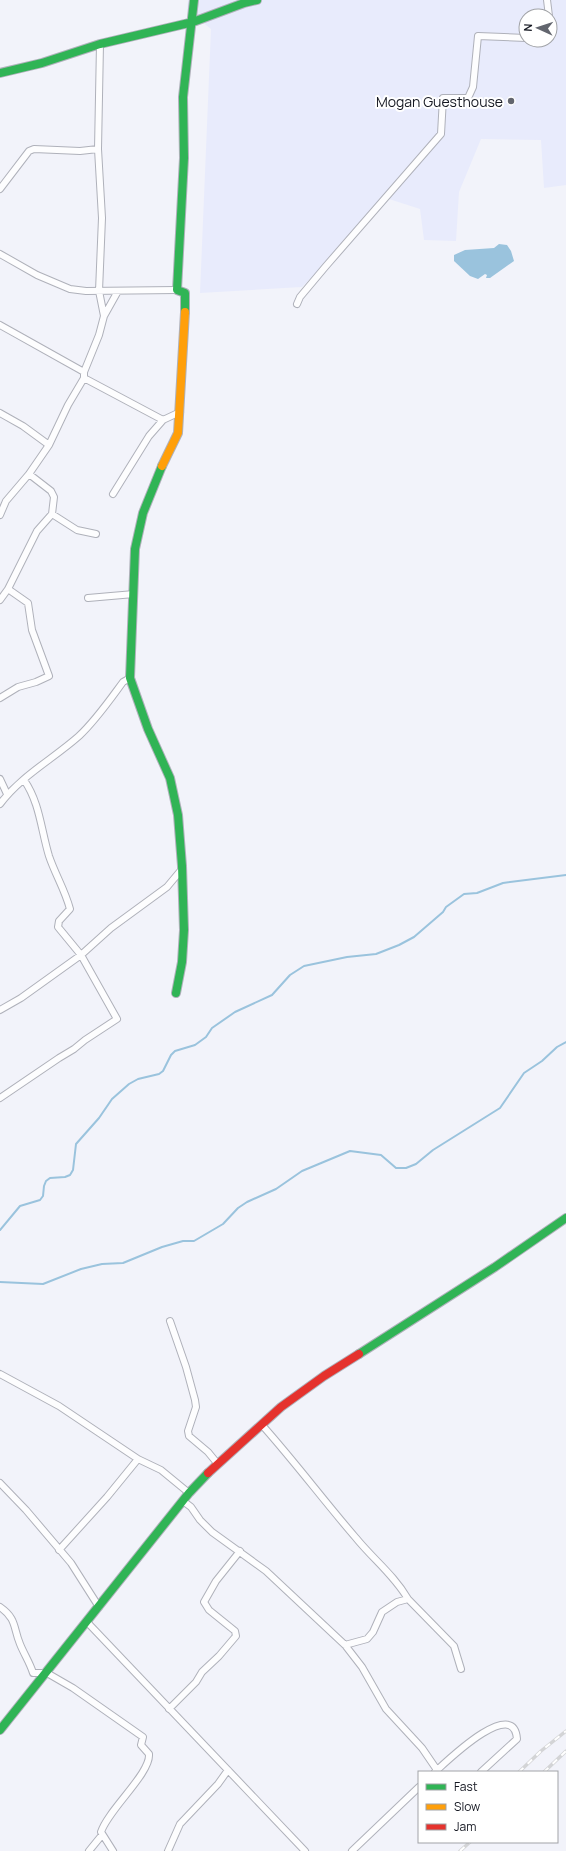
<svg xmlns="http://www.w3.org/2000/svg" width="566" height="1851" font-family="Manrope,sans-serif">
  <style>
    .built { fill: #e8ebfc; fill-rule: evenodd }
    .water { fill: #9ac3dd }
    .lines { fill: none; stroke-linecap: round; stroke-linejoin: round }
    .stream { stroke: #9ac3dd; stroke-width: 2 }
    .street-casing { stroke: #afb1ba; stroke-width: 8 }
    .fast-casing { stroke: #afb1ba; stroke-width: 10 }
    .slow-casing { stroke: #afb1ba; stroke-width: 10 }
    .jam-casing { stroke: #afb1ba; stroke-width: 10 }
    .street { stroke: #fdfdfe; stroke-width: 6 }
    .fast { stroke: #30b455; stroke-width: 8 }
    .slow { stroke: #ff9f0a; stroke-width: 8 }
    .jam { stroke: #e5322d; stroke-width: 8 }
    .rail-casing { stroke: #d3d4d6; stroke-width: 3.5 }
    .rail { stroke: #fff; stroke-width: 2; stroke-dasharray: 6; stroke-linecap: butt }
    .poi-dot { fill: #62656e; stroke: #fff; stroke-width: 1.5 }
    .labels { text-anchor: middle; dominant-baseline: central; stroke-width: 4; stroke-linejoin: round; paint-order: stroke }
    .poi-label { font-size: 14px; fill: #151822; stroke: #fff; text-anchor: end }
  </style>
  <rect width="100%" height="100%" fill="#f2f3fa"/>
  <path class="built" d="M 188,0 L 566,0 L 566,185 L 544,188 L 541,140 L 481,139 L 459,192 L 456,241 L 424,240 L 420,209 L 389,199 L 302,287 L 200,293 L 211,29 L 187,10 ZM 526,16 L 550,16 L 550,40 L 526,40 Z"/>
  <path class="water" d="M 499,244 L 507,245 L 511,251 L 514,261 L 490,278 L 486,278 L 487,275 L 485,274 L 478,279 L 470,276 L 454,261 L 454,255 L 465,250 L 494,248 Z"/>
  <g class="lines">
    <path class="stream" d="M 0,1230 L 20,1206 L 40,1200 L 43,1196 L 44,1186 L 46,1181 L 50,1178 L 65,1177 L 70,1175 L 73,1170 L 76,1144 L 99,1118 L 112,1099 L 129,1084 L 138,1079 L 159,1074 L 163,1071 L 171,1055 L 175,1051 L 195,1045 L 206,1037 L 212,1028 L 235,1012 L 272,995 L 290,975 L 304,966 L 347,957 L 376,954 L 399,945 L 414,937 L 443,912 L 446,907 L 464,894 L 477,893 L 503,883 L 566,875
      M 0,1282 L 43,1284 L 81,1269 L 102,1264 L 123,1263 L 162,1247 L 183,1241 L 194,1241 L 223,1224 L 238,1208 L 247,1202 L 276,1189 L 302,1171 L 350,1151 L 381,1155 L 396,1168 L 406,1168 L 416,1164 L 433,1150 L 500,1108 L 524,1073 L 542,1061 L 557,1047 L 566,1042"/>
    <defs>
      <path id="street" d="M 547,0 L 549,16
        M 0,189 L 29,151 L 34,149 L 80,151 L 98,149
        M 0,254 L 37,275 L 70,289 L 86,291 L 177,290
        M 297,304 L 300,297 L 326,266 L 441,134 L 443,98 L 468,98 L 473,87 L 478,36 L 526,38
        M 104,316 L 118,291
        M 0,325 L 84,372
        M 84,378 L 163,420
        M 0,413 L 23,426 L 49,445
        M 113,494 L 149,436 L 163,420 L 180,412
        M 52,514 L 77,530 L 96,534
        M 0,515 L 6,501 L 29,474 L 49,445 L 68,405 L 84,378 L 84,372 L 99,335 L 104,316 L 99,291 L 102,218 L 98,149 L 100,44
        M 88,598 L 134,594
        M 0,600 L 8,589 L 37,531 L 52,514 L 54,497 L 51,491 L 29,474
        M 0,698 L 18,687 L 36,682 L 49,676 L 32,630 L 28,603 L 8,589
        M 0,779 L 7,794
        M 0,804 C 21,776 53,759 79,736 C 96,720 109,701 123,682 L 130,678
        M 0,1010 L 21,998 L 81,955 L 111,928 L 167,887 L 182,869
        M 0,1098 L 59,1058 L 74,1049 L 85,1040 L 117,1019 L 81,955 L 58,927 L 59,921 L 70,909 C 65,890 55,874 49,856 C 41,830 40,803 24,780
        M 170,1321 L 186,1367 L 195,1400 L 196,1407 L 188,1431 L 189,1436 L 208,1452 L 217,1463
        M 0,1374 L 59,1406 L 138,1459 L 161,1470 L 189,1493
        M 262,1425 C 295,1462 324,1501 356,1538 C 373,1559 394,1575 408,1599
        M 0,1483 L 26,1510 L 71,1563 L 99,1607
        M 183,1501 L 191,1507 L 200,1520 L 212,1532 L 266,1571 L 345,1645 L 362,1667 L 386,1709 L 422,1748 L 437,1770
        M 59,1550 L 107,1497 L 138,1459
        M 0,1607 C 17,1619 13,1627 20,1644 C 24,1654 30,1663 33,1673 L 47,1673 L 73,1688 L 143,1737 L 141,1745 L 149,1754 C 151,1773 108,1810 101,1832 L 113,1851
        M 87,1622 L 305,1851
        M 345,1645 L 367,1639 L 373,1632 L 382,1612 L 397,1602 L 408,1599 L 454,1646 L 461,1669
        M 169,1709 L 196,1682 L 202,1672 L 219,1656 L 236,1636 L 235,1631 L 209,1610 L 204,1602 L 216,1581 L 240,1551
        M 435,1772 C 447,1761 514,1696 517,1739 L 481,1772
        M 89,1851 L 102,1835
        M 168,1851 L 180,1824 L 218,1784 L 228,1770
        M 352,1851 L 419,1787"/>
      <path id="fast" d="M 0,73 L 42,63 L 100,44 L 193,22 L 244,3 L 257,0
        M 185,312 L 185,293 L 177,290 L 184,158 L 183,97 L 194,0
        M 162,466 L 143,513 L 135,549 L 130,678 L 148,729 L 170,778 L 178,815 L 182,866 L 184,930 L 182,962 L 176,993
        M 359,1354 L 495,1267 L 566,1218
        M 0,1730 L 189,1493 L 208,1473"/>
      <path id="slow" d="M 162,466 L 178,433 L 185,312"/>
      <path id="jam" d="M 208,1473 L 281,1407 L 324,1376 L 359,1354"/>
    </defs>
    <use href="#street" class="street-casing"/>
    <use href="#fast" class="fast-casing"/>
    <use href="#slow" class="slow-casing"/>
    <use href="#jam" class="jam-casing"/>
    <use href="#street" class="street"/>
    <use href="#fast" class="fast"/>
    <use href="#slow" class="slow"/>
    <use href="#jam" class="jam"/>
    <defs>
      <path id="rail" d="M 519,1772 L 541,1751 L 566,1731
        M 544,1772 L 566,1751
        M 460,1851 L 470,1842"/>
    </defs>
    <use href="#rail" class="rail-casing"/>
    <use href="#rail" class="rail"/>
  </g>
  <circle class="poi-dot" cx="511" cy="101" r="4"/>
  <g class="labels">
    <g class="poi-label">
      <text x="503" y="101">Mogan Guesthouse</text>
    </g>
  </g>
  <rect x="418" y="1771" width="140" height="72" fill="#ffffff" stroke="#a1a3a7"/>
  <rect x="426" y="1784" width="20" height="6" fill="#30b455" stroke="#a1a3a7"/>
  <text x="454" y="1791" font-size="12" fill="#151822">Fast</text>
  <rect x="426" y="1804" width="20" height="6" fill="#ff9f0a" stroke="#a1a3a7"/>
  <text x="454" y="1811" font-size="12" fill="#151822">Slow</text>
  <rect x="426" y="1824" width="20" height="6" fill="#e5322d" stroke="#a1a3a7"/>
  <text x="454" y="1831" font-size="12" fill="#151822">Jam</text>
  <g transform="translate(538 28) rotate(273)"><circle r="19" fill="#ffffff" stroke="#a1a3a7"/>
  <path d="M0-3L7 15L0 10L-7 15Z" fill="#62656e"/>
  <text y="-6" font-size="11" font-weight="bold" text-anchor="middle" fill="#151822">N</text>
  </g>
</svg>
